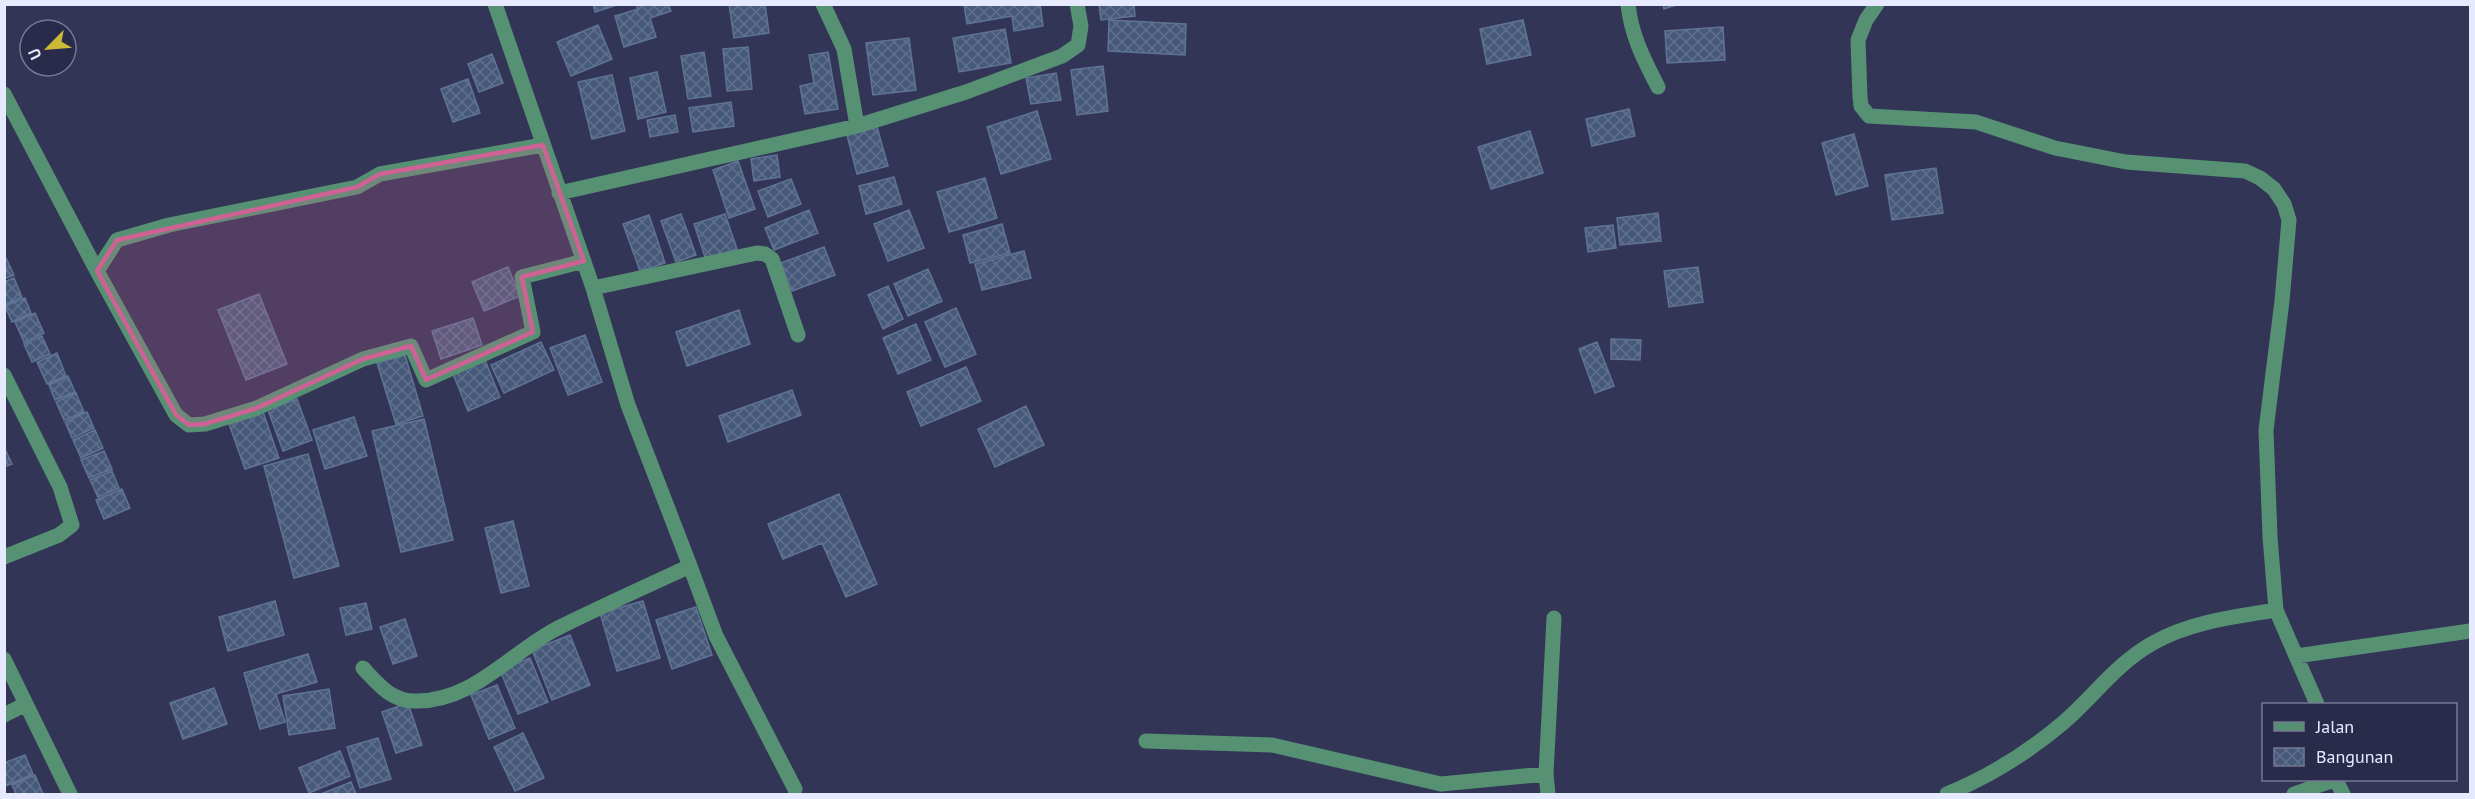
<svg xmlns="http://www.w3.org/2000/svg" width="2475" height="799" font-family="'PT Sans',sans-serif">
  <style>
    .building { fill: url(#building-cross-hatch); stroke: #5f7395; stroke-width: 1.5 }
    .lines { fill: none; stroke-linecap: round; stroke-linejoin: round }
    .minor { stroke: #579173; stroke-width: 15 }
    .marked { fill: #cf6294; fill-opacity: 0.2; stroke: #cf6294; stroke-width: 4.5; stroke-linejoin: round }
  </style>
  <defs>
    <pattern id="building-cross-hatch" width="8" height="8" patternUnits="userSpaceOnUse" patternTransform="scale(1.5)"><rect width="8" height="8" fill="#465979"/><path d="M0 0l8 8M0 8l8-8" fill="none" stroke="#61718d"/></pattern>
  </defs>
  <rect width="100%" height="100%" fill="#333556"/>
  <path class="building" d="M 593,4 L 620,4 L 595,12 Z
    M 636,4 L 668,4 L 671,11 L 650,18 L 656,37 L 624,47 L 615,16 L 638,9 Z
    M 729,4 L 765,4 L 769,33 L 734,38 Z
    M 964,4 L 1040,4 L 1043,26 L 1014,31 L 1012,16 L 967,24 Z
    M 1099,4 L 1134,4 L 1135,16 L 1101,20 Z
    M 1663,4 L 1679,4 L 1664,9 Z
    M 1109,20 L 1186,24 L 1185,55 L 1108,51 Z
    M 1523,20 L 1531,55 L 1487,64 L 1480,29 Z
    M 598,25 L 612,59 L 571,76 L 557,42 Z
    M 1723,27 L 1725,60 L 1667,63 L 1665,31 Z
    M 1005,29 L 1011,63 L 959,72 L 953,38 Z
    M 909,38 L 916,90 L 873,95 L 866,43 Z
    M 748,47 L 752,89 L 727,91 L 723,49 Z
    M 704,52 L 711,96 L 688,99 L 681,56 Z
    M 828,52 L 838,109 L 805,114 L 800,86 L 814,83 L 809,55 Z
    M 492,54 L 503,83 L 479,92 L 468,64 Z
    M 1103,66 L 1108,111 L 1077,115 L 1071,70 Z
    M 657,72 L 666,112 L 638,119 L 630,78 Z
    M 1056,73 L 1061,100 L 1031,104 L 1026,78 Z
    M 612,75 L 625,131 L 592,139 L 578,82 Z
    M 468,79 L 480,113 L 453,122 L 441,89 Z
    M 731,102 L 734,126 L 693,132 L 689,108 Z
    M 1629,109 L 1635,136 L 1592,146 L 1586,119 Z
    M 1037,111 L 1051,159 L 1001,174 L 987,127 Z
    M 675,115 L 678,132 L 650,137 L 647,120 Z
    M 877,127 L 888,166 L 857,174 L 847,135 Z
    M 1530,131 L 1543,173 L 1491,189 L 1478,147 Z
    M 1854,134 L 1868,186 L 1836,195 L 1822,143 Z
    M 777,155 L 780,177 L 754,181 L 751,159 Z
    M 738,161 L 755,209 L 729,218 L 713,170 Z
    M 1936,168 L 1943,213 L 1892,220 L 1885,175 Z
    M 894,177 L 902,204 L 866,214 L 859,186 Z
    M 985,178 L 997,218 L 949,232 L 937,192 Z
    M 791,179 L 801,204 L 768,217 L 758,191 Z
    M 809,210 L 818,233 L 774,250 L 765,228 Z
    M 909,210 L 924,248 L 888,261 L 874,224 Z
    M 1658,213 L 1661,241 L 1620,245 L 1617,218 Z
    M 681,214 L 696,255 L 676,262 L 661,221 Z
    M 725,214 L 737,249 L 706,260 L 694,224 Z
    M 649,215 L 665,263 L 640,271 L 623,224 Z
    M 1002,224 L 1010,253 L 970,263 L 963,235 Z
    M 1613,225 L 1616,248 L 1588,252 L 1585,228 Z
    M 824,247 L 835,275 L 792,291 L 781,263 Z
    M 1024,251 L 1031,278 L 982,290 L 975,264 Z
    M 4,258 L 6,258 L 14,275 L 4,279 Z
    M 508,267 L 520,296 L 484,311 L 472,282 Z
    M 1698,267 L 1703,302 L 1669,307 L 1664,271 Z
    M 928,269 L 942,301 L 908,316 L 894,284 Z
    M 14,278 L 22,297 L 4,305 L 4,282 Z
    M 888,286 L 903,319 L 883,329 L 868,295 Z
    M 259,294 L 287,364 L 246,380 L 218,310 Z
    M 25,298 L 31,313 L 12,322 L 5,306 Z
    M 956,308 L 976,354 L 945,367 L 925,322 Z
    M 739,310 L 750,344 L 687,366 L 676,332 Z
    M 35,313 L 44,333 L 24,342 L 15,322 Z
    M 473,318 L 482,345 L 441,359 L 432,331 Z
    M 916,324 L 931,360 L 898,374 L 883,338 Z
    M 585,335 L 602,382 L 568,395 L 550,348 Z
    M 42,336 L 50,354 L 32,362 L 24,344 Z
    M 1611,339 L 1641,340 L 1640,360 L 1611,359 Z
    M 541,342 L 554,370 L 504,393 L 491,365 Z
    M 1597,342 L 1614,386 L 1595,393 L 1579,349 Z
    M 57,353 L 66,376 L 47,384 L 37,362 Z
    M 405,355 L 423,416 L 396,424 L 377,363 Z
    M 485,360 L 500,397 L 468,411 L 453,374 Z
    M 966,367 L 981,401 L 921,426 L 907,392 Z
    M 68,376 L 75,392 L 55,400 L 49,385 Z
    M 792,390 L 801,415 L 728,442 L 719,416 Z
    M 76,393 L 84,412 L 64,420 L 56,402 Z
    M 297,399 L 312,440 L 283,451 L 268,410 Z
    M 1026,406 L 1044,445 L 995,467 L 978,429 Z
    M 87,412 L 94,428 L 72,438 L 65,422 Z
    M 263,412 L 279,458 L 245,469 L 229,424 Z
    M 354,417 L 367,456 L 325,469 L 313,430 Z
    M 424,419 L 453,540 L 401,552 L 372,431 Z
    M 95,430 L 103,448 L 81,458 L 73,440 Z
    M 5,449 L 12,464 L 4,467 L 4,450 Z
    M 104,451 L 112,469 L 89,478 L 81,460 Z
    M 308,454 L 339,566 L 294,578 L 264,466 Z
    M 112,471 L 119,488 L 98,497 L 90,480 Z
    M 122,489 L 130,508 L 104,519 L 96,500 Z
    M 839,494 L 877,584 L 846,597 L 822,543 L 783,559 L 768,524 Z
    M 513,521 L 529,586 L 501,593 L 485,528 Z
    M 275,601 L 284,635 L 228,651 L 219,617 Z
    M 643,601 L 660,658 L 617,671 L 600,613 Z
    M 366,603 L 372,629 L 346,635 L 340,608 Z
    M 696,607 L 712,655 L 672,669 L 656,620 Z
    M 405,619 L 417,656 L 393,664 L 380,627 Z
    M 570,635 L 590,685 L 552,700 L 532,650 Z
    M 308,654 L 317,682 L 276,694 L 285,722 L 260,729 L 244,673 Z
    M 530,658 L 548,702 L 518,714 L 500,670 Z
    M 497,685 L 515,728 L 489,739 L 471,695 Z
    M 214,688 L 227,724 L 183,739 L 170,703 Z
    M 329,689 L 335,728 L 289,735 L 283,696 Z
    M 408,703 L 422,745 L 396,753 L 382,712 Z
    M 523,733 L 544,778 L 515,791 L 494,747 Z
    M 378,738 L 391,779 L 360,788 L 347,747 Z
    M 340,751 L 350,776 L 309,793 L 299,768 Z
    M 25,755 L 33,774 L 6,786 L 4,763 Z
    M 35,775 L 43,794 L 16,794 L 12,785 Z
    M 351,782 L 356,794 L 321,794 Z"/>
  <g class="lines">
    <path class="minor" d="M 495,4 L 593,288 L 628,405 L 690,566 L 716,636 L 795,789
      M 823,4 L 844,49 L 857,126 L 966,92 L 1062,56 L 1078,45 L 1081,26 L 1077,4
      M 1628,4 C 1631,35 1644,60 1658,87
      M 1877,4 L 1866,20 L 1858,40 L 1860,97 L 1861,106 L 1869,116 L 1976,122 L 2055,148 L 2126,162 L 2245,171 L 2260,178 L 2274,189 L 2284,204 L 2289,220 L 2282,301 L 2266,430 L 2270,537 L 2276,610 L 2317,704
      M 4,94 L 97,271 L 176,415 L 189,425 L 205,424 L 257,408 L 363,359 L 411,346 L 426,380 L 533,332 L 522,277 L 584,261
      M 559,193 L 857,126
      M 97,271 L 117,240 L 169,225 L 357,187 L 380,174 L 543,145
      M 593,288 L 757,253 L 765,254 L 772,259 L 798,335
      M 4,375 L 60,487 L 72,525 L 59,535 L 4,557
      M 2296,656 L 2470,631
      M 4,659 L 70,794
      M 363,668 C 378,684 391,701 415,701 C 472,702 509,654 556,629 C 600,607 645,587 690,566
      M 4,715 L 26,704
      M 1146,741 L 1272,745 L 1441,784 L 1546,774
      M 2336,780 L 2343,794
      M 1548,794 L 1546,774 L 1554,618
      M 1947,794 C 1988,777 2030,751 2064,722 C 2094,696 2117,663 2153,643 C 2190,622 2234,617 2276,610
      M 2294,794 L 2334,780"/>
  </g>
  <path class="marked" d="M 543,145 L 584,261 L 522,277 L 533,332 L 426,380 L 411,346 L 363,359 L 257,408 L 205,424 L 189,425 L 176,415 L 97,271 L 117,240 L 357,187 L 380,174 Z"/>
  <rect width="2475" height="799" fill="none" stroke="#e7eaff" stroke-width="12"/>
  <rect x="2262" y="703" width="195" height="78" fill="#292b4b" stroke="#757793" stroke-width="1.5"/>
  <rect x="2274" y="722" width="30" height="9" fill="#579173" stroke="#757793" stroke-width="1.5"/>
  <text x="2316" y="733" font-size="18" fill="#e7eaff">Jalan</text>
  <rect x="2274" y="748" width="30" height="18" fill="url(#building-cross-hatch)" stroke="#757793" stroke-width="1.5"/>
  <text x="2316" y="763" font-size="18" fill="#e7eaff">Bangunan</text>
  <g transform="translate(48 48) rotate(245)"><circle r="28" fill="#292b4b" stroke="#757793" stroke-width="1.5"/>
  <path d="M0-4.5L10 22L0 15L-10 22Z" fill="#cdb938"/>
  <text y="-9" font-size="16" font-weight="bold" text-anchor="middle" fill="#e7eaff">U</text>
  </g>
</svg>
